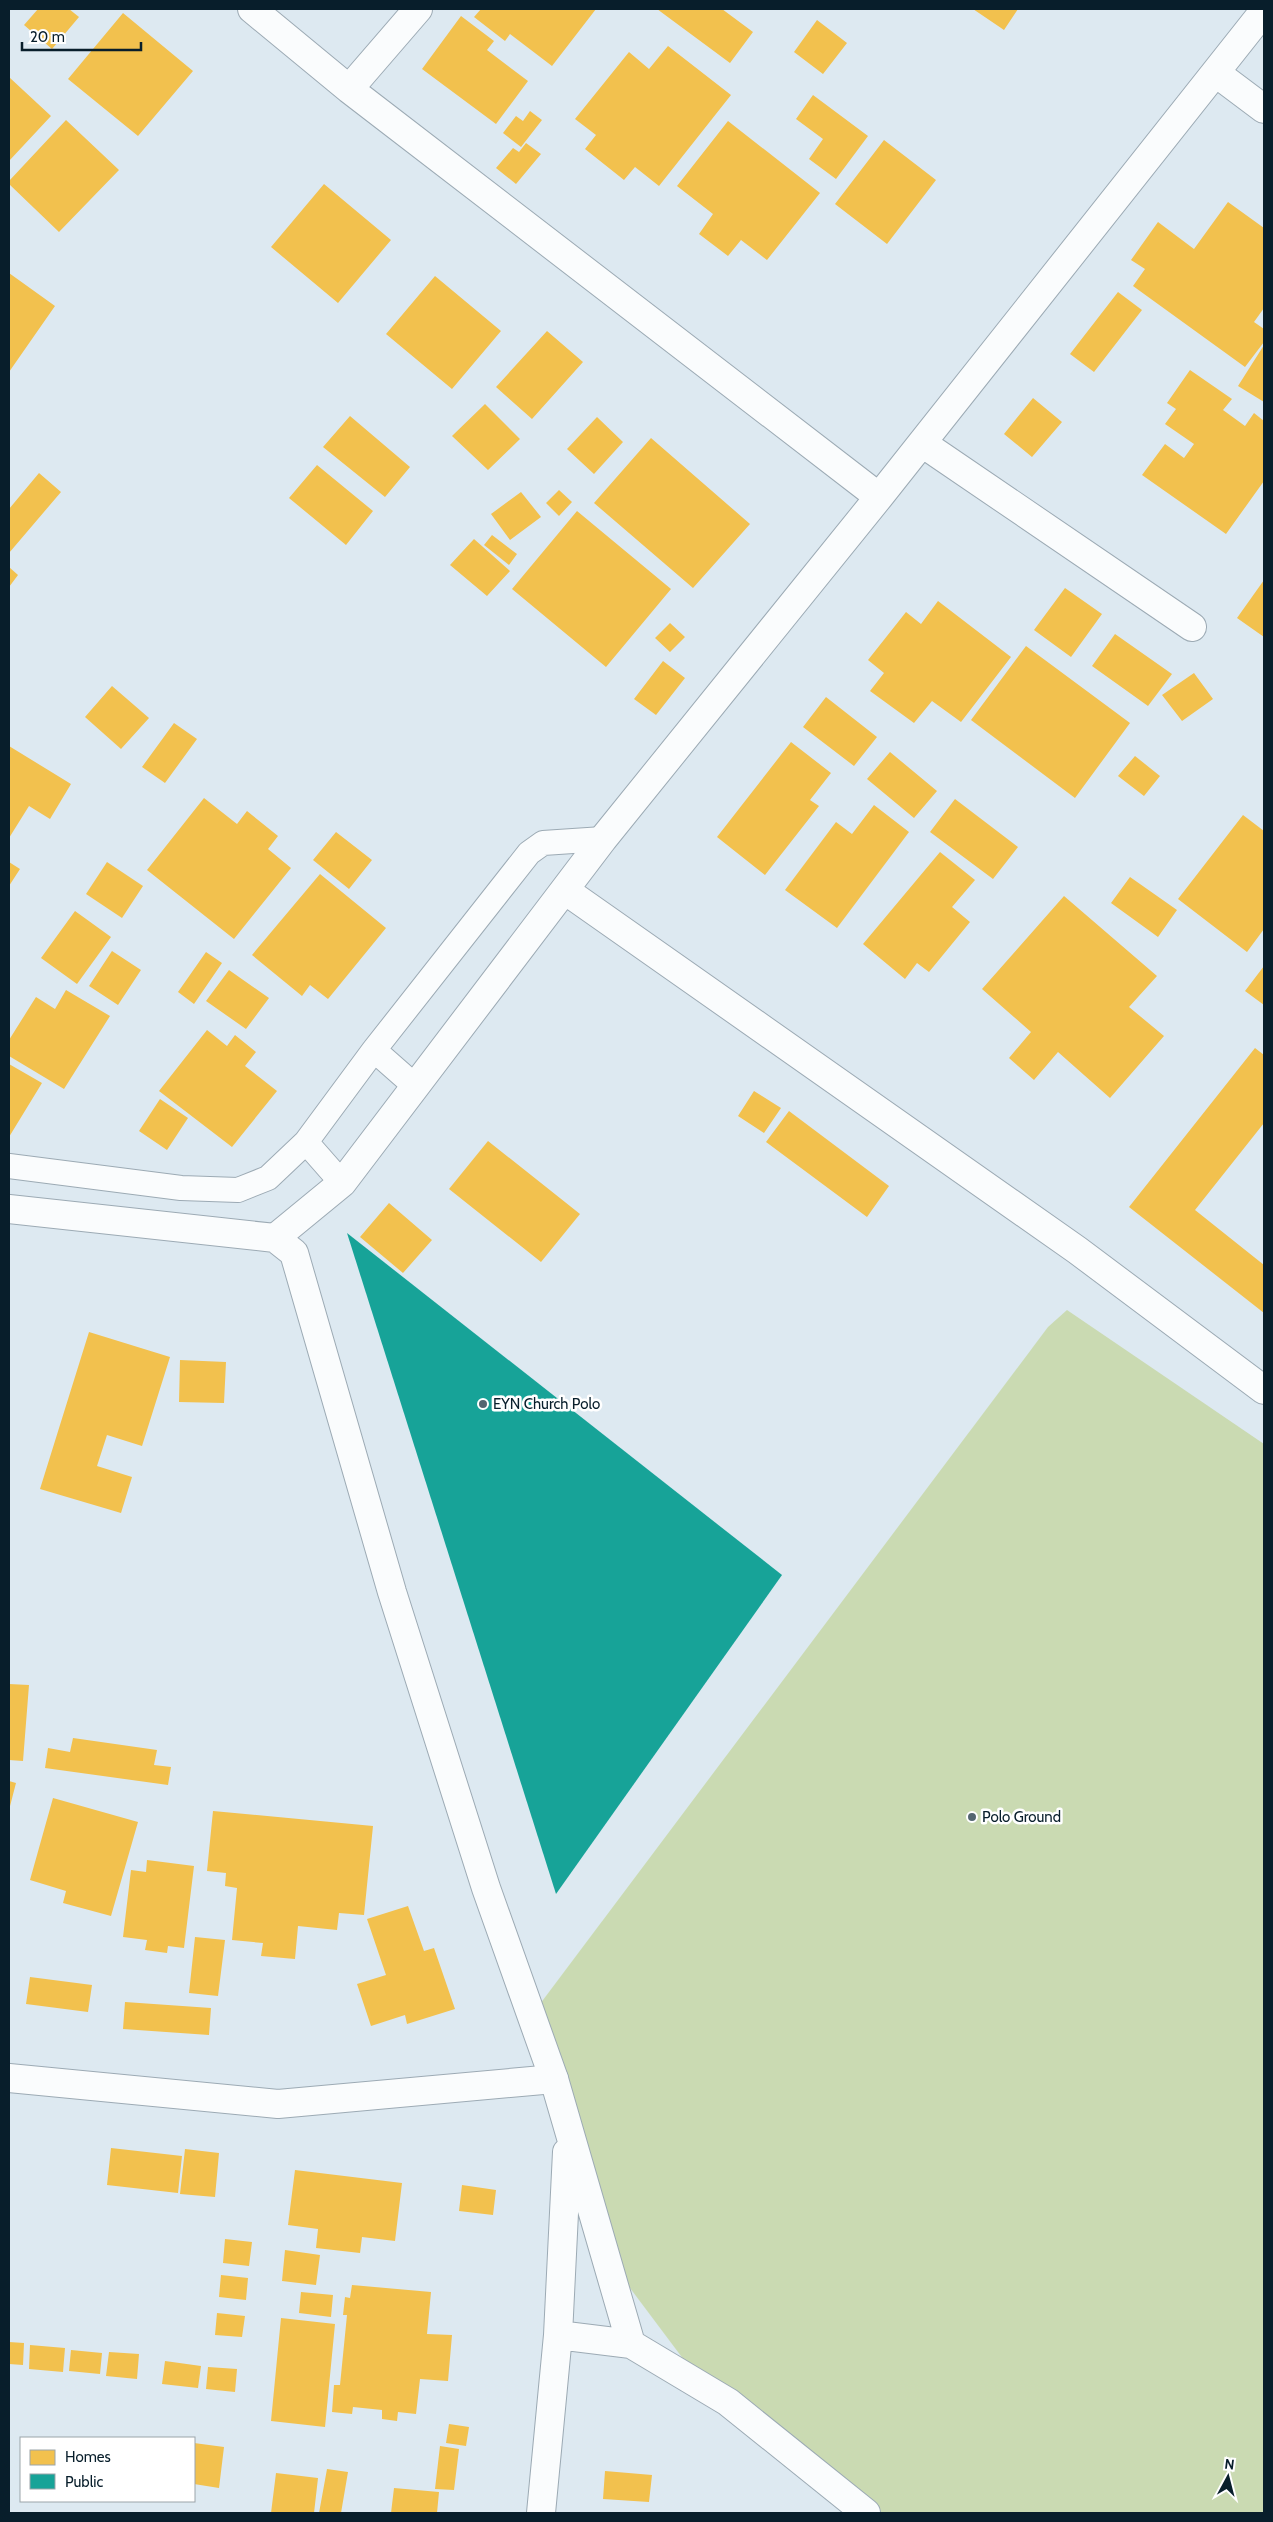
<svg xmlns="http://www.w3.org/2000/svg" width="1273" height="2522" font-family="Cabin,sans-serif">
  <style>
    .green { fill: #cadab2 }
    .homes { fill: #f2c14e }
    .public { fill: #17a398 }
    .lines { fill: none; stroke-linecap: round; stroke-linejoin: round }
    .service-casing { stroke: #9caab4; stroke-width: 26 }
    .minor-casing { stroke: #9caab4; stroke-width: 30 }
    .tertiary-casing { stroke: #9caab4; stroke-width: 30 }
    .service { stroke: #fafcfd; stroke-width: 24 }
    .minor { stroke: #fafcfd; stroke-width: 28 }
    .tertiary { stroke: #fafcfd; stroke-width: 28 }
    .poi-dot { fill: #536570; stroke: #fff; stroke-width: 2 }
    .labels { text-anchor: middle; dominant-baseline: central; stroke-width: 5; stroke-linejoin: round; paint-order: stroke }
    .poi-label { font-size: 15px; fill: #081e2b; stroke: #fff; text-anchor: start }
  </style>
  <rect width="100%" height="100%" fill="#dde9f1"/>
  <path class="green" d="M 1067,1310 L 1264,1444 L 1264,2513 L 856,2513 L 711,2396 L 597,2244 L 528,2020 L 1048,1327 Z"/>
  <path class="homes" d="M 38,9 L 69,9 L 79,17 L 52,49 L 24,25 Z
    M 481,9 L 596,9 L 552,66 L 510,34 L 505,41 L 474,17 Z
    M 657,9 L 722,9 L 753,32 L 730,63 Z
    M 973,9 L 1018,9 L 1004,30 Z
    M 123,13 L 193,71 L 138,136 L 68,79 Z
    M 461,16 L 494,41 L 487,50 L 528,81 L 496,124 L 422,69 Z
    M 817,20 L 847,43 L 823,74 L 794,52 Z
    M 668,46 L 731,95 L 659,186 L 635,167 L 624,180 L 585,149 L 596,135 L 575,119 L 629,52 L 649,69 Z
    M 9,77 L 51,116 L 9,161 Z
    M 813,95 L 868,136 L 836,179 L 809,159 L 823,139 L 796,119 Z
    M 530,111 L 542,120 L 521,147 L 503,133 L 516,116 L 523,121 Z
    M 66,120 L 119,170 L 59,232 L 9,184 L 9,181 Z
    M 728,121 L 820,193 L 767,260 L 741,240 L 728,256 L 699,234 L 713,214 L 677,186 Z
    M 884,140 L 936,180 L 887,244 L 835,204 Z
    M 526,143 L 541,154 L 516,184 L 496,168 L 513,148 L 519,152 Z
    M 324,184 L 391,240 L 338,303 L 271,247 Z
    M 1228,202 L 1264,228 L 1264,308 L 1254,322 L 1264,329 L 1264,342 L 1245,367 L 1133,286 L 1145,269 L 1131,260 L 1158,222 L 1194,249 Z
    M 9,273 L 55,306 L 9,372 Z
    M 435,276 L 501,331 L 452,389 L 386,334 Z
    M 1118,292 L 1142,310 L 1094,372 L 1070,354 Z
    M 547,331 L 583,362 L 532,419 L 496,387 Z
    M 1264,345 L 1264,402 L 1238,386 Z
    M 1190,370 L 1232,399 L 1223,410 L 1245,426 L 1254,413 L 1264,421 L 1264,481 L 1226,534 L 1142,475 L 1165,444 L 1184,458 L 1194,444 L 1165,424 L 1176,409 L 1167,403 Z
    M 1033,398 L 1062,422 L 1032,457 L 1004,434 Z
    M 485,404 L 520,439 L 488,470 L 452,436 Z
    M 350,416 L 410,467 L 385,497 L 323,447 Z
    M 597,417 L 623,442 L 594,474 L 567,449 Z
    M 651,438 L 750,524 L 693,588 L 594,503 Z
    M 317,465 L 373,511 L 346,545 L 289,498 Z
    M 39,473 L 61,492 L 9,553 L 9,509 Z
    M 559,490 L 572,502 L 559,516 L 546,503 Z
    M 521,492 L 541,517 L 510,540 L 491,514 Z
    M 577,511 L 671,589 L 606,667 L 512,589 Z
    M 492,535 L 517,554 L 509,565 L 484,545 Z
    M 474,539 L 510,571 L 487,596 L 450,565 Z
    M 9,567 L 18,575 L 9,587 Z
    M 1264,580 L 1264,637 L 1237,618 Z
    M 1065,588 L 1102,614 L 1071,657 L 1034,630 Z
    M 938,601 L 1011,657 L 961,722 L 932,701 L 914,723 L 870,691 L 884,673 L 868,660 L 906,612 L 921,624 Z
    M 670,623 L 685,637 L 670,652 L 655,638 Z
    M 1115,634 L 1172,674 L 1148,706 L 1092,666 Z
    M 1026,646 L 1130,723 L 1075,798 L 971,720 Z
    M 663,661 L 685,678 L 656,715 L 634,699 Z
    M 1194,673 L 1213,699 L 1182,721 L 1162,695 Z
    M 112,686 L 149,718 L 121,749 L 85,717 Z
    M 826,697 L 877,737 L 854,766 L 803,727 Z
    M 174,723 L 197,739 L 165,783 L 142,767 Z
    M 791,742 L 831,773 L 810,800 L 819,806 L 765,875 L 717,837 Z
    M 9,746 L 71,784 L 50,819 L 29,806 L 9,838 Z
    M 890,752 L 937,791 L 914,818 L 867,779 Z
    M 1135,756 L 1160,776 L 1144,796 L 1118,776 Z
    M 204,798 L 237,824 L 247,811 L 278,836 L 268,849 L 291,868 L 234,939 L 147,870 Z
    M 955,799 L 1018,847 L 993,879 L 930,832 Z
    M 874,805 L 909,832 L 837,928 L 785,890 L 836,822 L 852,834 Z
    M 1243,815 L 1264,831 L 1264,929 L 1247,952 L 1178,899 Z
    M 336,832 L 372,860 L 349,889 L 313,860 Z
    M 940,852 L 975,880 L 952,907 L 970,922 L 929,972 L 917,963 L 905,979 L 863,944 Z
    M 9,862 L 20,869 L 9,886 Z
    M 107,862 L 143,886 L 122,918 L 86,894 Z
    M 320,874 L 386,928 L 328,999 L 310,985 L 302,996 L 252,955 Z
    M 1130,877 L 1177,910 L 1158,937 L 1111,903 Z
    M 1064,896 L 1157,976 L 1129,1007 L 1164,1036 L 1110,1098 L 1058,1052 L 1034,1080 L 1009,1058 L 1031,1032 L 982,989 Z
    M 75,911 L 111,937 L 77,984 L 41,958 Z
    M 112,951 L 141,970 L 118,1005 L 89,986 Z
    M 206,952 L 222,963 L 194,1004 L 178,992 Z
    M 1264,966 L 1264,1005 L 1245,991 Z
    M 229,970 L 269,998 L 246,1029 L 206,1001 Z
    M 66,990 L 110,1016 L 64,1089 L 9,1056 L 9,1040 L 36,997 L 55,1009 Z
    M 207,1030 L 227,1046 L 235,1035 L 256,1052 L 245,1066 L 277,1091 L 232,1147 L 159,1091 Z
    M 1255,1048 L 1264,1055 L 1264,1123 L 1195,1210 L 1264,1265 L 1264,1313 L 1129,1207 Z
    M 9,1064 L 42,1083 L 9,1137 Z
    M 754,1091 L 781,1108 L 764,1133 L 738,1116 Z
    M 160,1099 L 188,1118 L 167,1150 L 139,1131 Z
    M 789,1111 L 889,1186 L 867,1217 L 766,1142 Z
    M 488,1141 L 580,1214 L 541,1262 L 449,1189 Z
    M 389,1203 L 432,1240 L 403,1273 L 360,1237 Z
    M 397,1281 L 409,1299 L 420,1292 L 436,1315 L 402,1338 L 374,1296 Z
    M 446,1314 L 485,1349 L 456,1382 L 416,1348 Z
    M 89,1332 L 170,1357 L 142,1446 L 107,1435 L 97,1466 L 132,1477 L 121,1513 L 40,1489 Z
    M 489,1352 L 564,1418 L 535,1450 L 496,1417 L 488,1427 L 507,1444 L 477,1477 L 422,1428 Z
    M 180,1360 L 226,1362 L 224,1403 L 179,1402 Z
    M 567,1418 L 597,1445 L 565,1482 L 534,1456 Z
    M 607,1466 L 671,1512 L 537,1702 L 496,1674 L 587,1546 L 562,1529 Z
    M 484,1523 L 504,1591 L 469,1601 L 449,1532 Z
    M 665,1527 L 756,1588 L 632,1769 L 541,1707 Z
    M 9,1684 L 29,1685 L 23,1761 L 9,1760 Z
    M 535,1712 L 556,1787 L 530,1794 L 508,1720 Z
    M 73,1738 L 157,1750 L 154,1765 L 171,1767 L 168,1785 L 45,1768 L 48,1748 L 70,1752 Z
    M 9,1781 L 16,1783 L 9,1810 Z
    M 53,1798 L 138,1822 L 111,1916 L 63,1903 L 66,1891 L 30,1880 Z
    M 213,1811 L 373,1826 L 364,1915 L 339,1913 L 337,1930 L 298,1926 L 295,1959 L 261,1956 L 263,1943 L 232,1940 L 237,1888 L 225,1886 L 226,1873 L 207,1871 Z
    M 147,1860 L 194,1866 L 184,1948 L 168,1946 L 167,1953 L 145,1950 L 147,1940 L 123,1937 L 131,1870 L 146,1872 Z
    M 408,1906 L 424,1951 L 434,1948 L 455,2009 L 407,2024 L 405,2015 L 371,2026 L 357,1984 L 386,1975 L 367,1919 Z
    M 195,1937 L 225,1940 L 218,1996 L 189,1993 Z
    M 30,1977 L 92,1985 L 88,2012 L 26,2004 Z
    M 125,2002 L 211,2008 L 209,2035 L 123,2029 Z
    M 111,2148 L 182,2156 L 178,2193 L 107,2185 Z
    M 185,2149 L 219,2153 L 215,2197 L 180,2194 Z
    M 295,2170 L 402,2183 L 395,2241 L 362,2237 L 360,2253 L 316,2248 L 318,2229 L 288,2225 Z
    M 462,2185 L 496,2190 L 493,2215 L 459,2211 Z
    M 225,2239 L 252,2242 L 249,2266 L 223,2263 Z
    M 285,2250 L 320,2255 L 316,2285 L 282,2281 Z
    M 221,2275 L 248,2278 L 246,2300 L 219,2297 Z
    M 352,2285 L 431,2292 L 427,2334 L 452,2335 L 448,2381 L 420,2379 L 416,2414 L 398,2412 L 397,2421 L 382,2419 L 382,2410 L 353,2407 L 352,2414 L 332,2412 L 334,2385 L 340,2385 L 347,2315 L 343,2315 L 345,2297 L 350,2298 Z
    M 301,2292 L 333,2295 L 331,2317 L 299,2313 Z
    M 217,2313 L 245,2316 L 242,2337 L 215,2335 Z
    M 281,2318 L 335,2324 L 325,2427 L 271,2421 Z
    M 9,2342 L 24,2343 L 23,2365 L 9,2364 Z
    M 30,2345 L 65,2348 L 63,2372 L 29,2369 Z
    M 71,2350 L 102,2353 L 100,2374 L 69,2371 Z
    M 109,2352 L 139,2354 L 137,2379 L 106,2376 Z
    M 165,2361 L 201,2366 L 198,2388 L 162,2384 Z
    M 208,2367 L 237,2369 L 235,2392 L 206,2389 Z
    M 449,2424 L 469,2427 L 466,2446 L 446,2443 Z
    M 194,2443 L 224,2447 L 219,2488 L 194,2484 Z
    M 440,2446 L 459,2449 L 454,2490 L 435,2489 Z
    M 327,2469 L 348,2472 L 341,2513 L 319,2513 Z
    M 605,2471 L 652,2475 L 649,2502 L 603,2499 Z
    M 276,2473 L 318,2478 L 314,2513 L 271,2513 Z
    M 394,2488 L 439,2492 L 437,2513 L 391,2513 Z"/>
  <path class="public" d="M 347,1233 L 782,1575 L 556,1894 Z"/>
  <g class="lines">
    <defs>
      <path id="service" d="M 374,1050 L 416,1087
        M 306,1142 L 342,1183
        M 9,1166 L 181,1188 L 238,1190 L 268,1178 L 306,1142 L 374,1050 L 529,853 L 543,843 L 603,839"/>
      <path id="minor" d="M 252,9 L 349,89 L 879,497
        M 1216,73 L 1264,109
        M 349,89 L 418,9
        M 922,443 L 1192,627
        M 566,891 L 1077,1250 L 1264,1390
        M 275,1238 L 342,1183 L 603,839 L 879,497 L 1264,11
        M 9,2078 L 278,2104 L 554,2079"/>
      <path id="tertiary" d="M 9,1209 L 275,1238 L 294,1253 L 392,1592 L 486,1888 L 554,2079 L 631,2344
        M 558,2335 L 631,2344 L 728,2402 L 866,2513
        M 541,2513 L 558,2335 L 567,2152"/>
    </defs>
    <use href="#service" class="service-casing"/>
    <use href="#minor" class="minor-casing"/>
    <use href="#tertiary" class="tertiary-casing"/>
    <use href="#service" class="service"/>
    <use href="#minor" class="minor"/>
    <use href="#tertiary" class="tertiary"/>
  </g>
  <g class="poi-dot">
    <circle cx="483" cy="1404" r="5"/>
    <circle cx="972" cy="1817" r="5"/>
  </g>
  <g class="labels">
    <g class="poi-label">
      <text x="493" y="1404">EYN Church Polo</text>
      <text x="982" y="1817">Polo Ground</text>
    </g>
  </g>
  <rect width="1273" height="2522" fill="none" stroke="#081e2b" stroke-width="20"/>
  <rect x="20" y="2437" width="175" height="65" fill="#ffffff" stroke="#9ca5aa"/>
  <rect x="30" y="2450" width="25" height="15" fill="#f2c14e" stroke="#9ca5aa"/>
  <text x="65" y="2462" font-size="15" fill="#081e2b">Homes</text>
  <rect x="30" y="2474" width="25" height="15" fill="#17a398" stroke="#9ca5aa"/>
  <text x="65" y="2487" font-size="15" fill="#081e2b">Public</text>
  <g transform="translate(1228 2477) rotate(7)" stroke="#ffffff" stroke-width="4" paint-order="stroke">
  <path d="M0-4L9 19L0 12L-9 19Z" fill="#081e2b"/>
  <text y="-8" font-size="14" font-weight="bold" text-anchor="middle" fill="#081e2b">N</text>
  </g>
  <path d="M22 42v8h119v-8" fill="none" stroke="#081e2b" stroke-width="2.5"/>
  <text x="30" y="42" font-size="15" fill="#081e2b" stroke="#ffffff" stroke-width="4" paint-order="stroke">20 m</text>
</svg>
